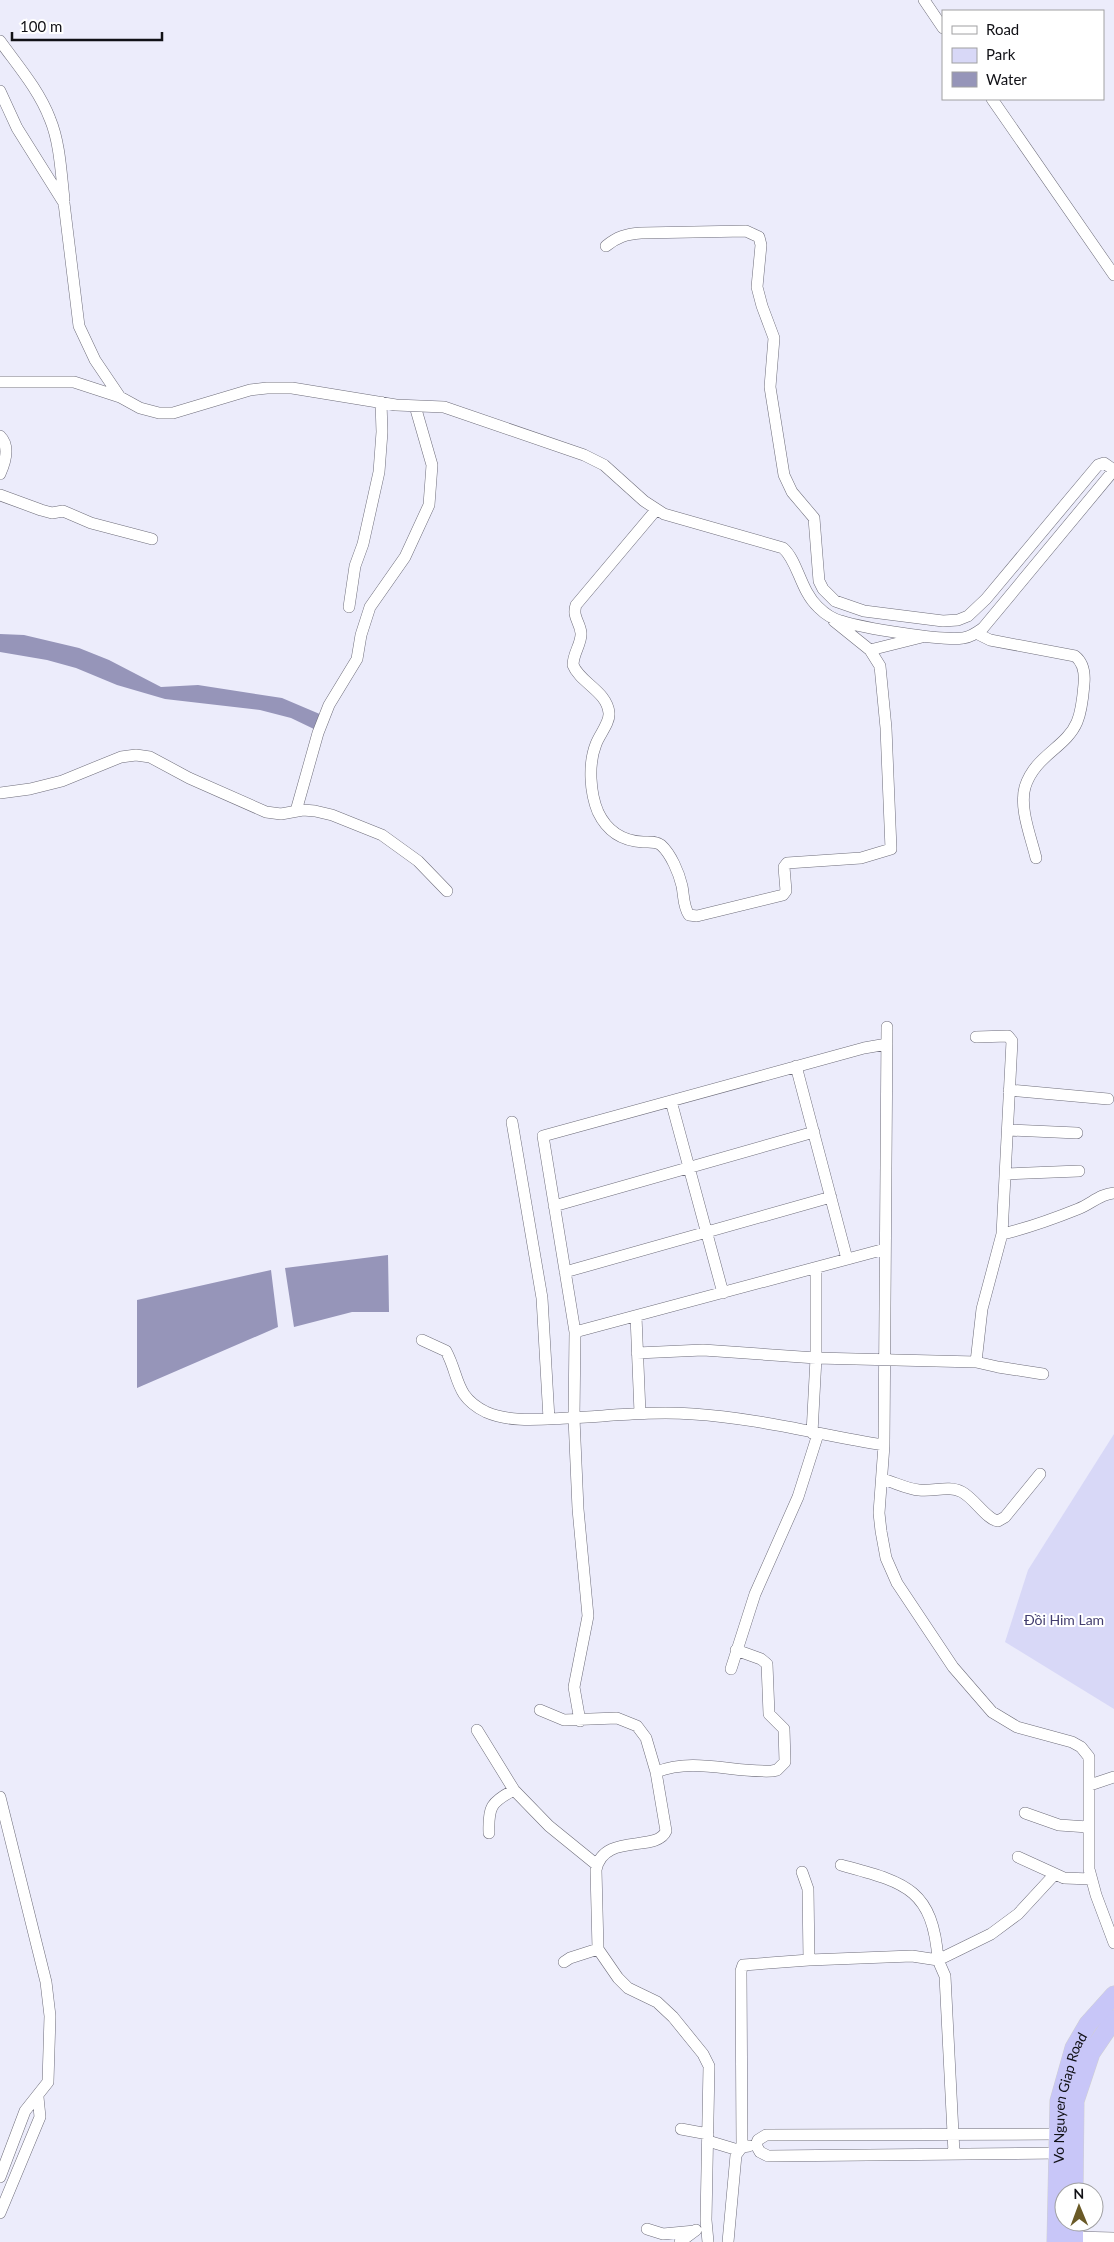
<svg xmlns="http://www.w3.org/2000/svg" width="1114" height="2242" font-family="Lato,sans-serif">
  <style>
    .green { fill: #d8d8f7 }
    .water { fill: #9695b9 }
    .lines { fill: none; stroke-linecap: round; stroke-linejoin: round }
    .minor-casing { stroke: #6e6d7a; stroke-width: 12 }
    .trunk-casing { stroke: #cfcfd0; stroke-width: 19 }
    .minor { stroke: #fff; stroke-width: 11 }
    .trunk { stroke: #c8c6f8; stroke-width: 18 }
    .labels { text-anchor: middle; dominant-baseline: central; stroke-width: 4; stroke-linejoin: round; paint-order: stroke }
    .park-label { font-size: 14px; fill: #423d6f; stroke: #fff }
    .street-label { font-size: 14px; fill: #111116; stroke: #fff }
  </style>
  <rect width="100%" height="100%" fill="#ececfb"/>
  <path class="green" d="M 1114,1434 L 1114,1709 L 1005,1642 L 1028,1570 Z"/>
  <path class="water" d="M 0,634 L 24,635 L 79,648 L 109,660 L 161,687 L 198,685 L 282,698 L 322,715 L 316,730 L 291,718 L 260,710 L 165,699 L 117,685 L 76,668 L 47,660 L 0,652 Z
    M 388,1255 L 389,1312 L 352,1312 L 294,1327 L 285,1268 Z
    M 271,1270 L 278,1327 L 137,1388 L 137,1300 Z"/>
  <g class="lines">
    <defs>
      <path id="minor" d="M 924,0 L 943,28
        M 0,41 C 18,66 39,90 50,119 C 60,143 61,173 64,199
        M 0,91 L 17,128 L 64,203 L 79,326 L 95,360 L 120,397
        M 992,99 L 1114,275
        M 0,382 L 74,382 L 120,397 L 140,408 L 159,413 L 173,413 L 250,390 L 267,388 L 292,388 L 396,405 L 444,407 L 584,455 L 604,465 L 644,501 L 664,514 L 783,548 C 798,561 800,590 818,607 C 824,613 832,619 841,621 C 863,628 941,641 963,638 C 971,637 976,633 983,628 L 1114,470 L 1104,463 L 1098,465 L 986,599 L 968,616 L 958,620 L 943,621 L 864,611 L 835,601 L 823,589 L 819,581 L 814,518 L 792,492 L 784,475 L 770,387 L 774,338 L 762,306 L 757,287 L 761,245 L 759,237 L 746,231 L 641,233 C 626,234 617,237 606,246
        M 0,436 C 10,446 5,463 0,474
        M 0,495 L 41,510 L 52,513 L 63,511 L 91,523 L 152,539
        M 656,510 L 576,605 C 572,617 580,622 581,633 C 582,643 573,653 573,665 C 580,683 607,691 609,713 C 610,723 599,735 596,744 C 588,764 590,793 598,812 C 607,831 622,841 643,842 C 649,842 656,841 661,845 C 671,854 679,873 682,886 C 684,896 683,906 689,915 L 697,916 L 783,895 L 786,891 L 784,867 L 787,863 L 861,858 L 891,849 L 886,728 L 880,666 L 870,650 L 834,621
        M 349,607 L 355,566 L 363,544 L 379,472 L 382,432 L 381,402
        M 976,633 L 990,640 L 1075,656 C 1084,663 1085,673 1084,684 C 1083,696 1082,710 1077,722 C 1066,748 1035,755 1025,787 C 1019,808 1031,837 1036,858
        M 870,650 L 922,637
        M 0,793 L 30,789 L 62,781 L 121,757 L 136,755 L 150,757 L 189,778 L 266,812 L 281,814 L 303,810 L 315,811 L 332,815 L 382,835 L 418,861 L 447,891
        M 296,811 L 318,733 L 329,705 L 357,659 L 361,635 L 370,607 L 405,557 L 429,505 L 432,465 L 415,406
        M 887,1027 L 884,1445 L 879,1513 L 881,1531 L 886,1558 L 897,1583 L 953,1667 L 992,1712 L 1017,1727 L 1072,1742 L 1081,1747 L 1089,1757 L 1089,1869 L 1096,1895 L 1114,1943
        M 796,1066 L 847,1259
        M 1009,1090 L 1108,1099
        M 671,1101 L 723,1293
        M 512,1122 L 542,1298 L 549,1419
        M 1008,1130 L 1077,1133
        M 1006,1174 L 1079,1171
        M 554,1206 L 814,1132
        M 1002,1234 C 1029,1228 1053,1219 1078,1209 C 1091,1204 1100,1194 1114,1193
        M 565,1272 L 831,1197
        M 636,1316 L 640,1413
        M 575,1332 L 885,1249
        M 422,1340 L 446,1351 C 460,1377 454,1396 486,1412 C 511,1423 542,1419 568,1418 C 610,1416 652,1411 693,1414 C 757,1418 821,1435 884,1445
        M 637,1353 L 703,1350 L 816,1358 L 976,1362 L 982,1309 L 1002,1234 L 1012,1041 L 1008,1036 L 976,1037
        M 976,1362 L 998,1367 L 1043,1374
        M 812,1433 L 816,1358 L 816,1268
        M 882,1479 C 894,1482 907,1489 919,1490 C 934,1492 948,1485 962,1492 C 974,1498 987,1520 998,1521 L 1005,1517 L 1040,1474
        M 731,1669 L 755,1594 L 798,1497 L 818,1434
        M 540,1710 L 564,1720 L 617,1718 L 637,1726 L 646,1738 L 656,1772 L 666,1831 C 657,1853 603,1832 596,1870 L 598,1949 L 618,1978 L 628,1988 L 657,2002 L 673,2017 L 703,2054 L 709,2066 L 706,2220 L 708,2242
        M 580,1721 L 574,1687 L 588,1616 L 578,1509 L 574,1418 L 575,1332 L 543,1136 L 864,1048 L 887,1044
        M 477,1730 L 514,1790 L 549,1826 L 597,1865
        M 656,1772 C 696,1757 731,1773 772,1771 L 777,1770 L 785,1762 L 784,1729 L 769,1714 L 767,1664 L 761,1659 L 736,1650
        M 1090,1785 L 1114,1777
        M 0,1797 L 46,1982 L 50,2016 L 48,2082 L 25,2111 L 0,2177
        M 1025,1813 L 1059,1825 L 1088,1827
        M 489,1833 C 488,1807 491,1802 514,1790
        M 1018,1857 L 1064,1878 L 1091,1879
        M 841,1865 C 903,1882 933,1887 938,1960 L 991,1934 L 1018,1914 L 1054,1875
        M 802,1872 L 808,1889 L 809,1960
        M 564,1962 L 570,1958 L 598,1949
        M 681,2129 L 708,2134
        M 708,2141 L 738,2150
        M 756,2145 L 758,2140 L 766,2135 L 1059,2134
        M 756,2145 L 760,2152 L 768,2156 L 1059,2153
        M 742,2147 L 741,1971 L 743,1965 L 809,1960 L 912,1956 L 938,1960 L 945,1976 L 954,2153
        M 0,2213 L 40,2117 L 38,2097
        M 647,2229 L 663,2234 L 695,2231
        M 1075,2237 L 1114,2238
        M 680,2242 L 696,2230
        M 728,2242 L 736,2155 L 742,2147 L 749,2146"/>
      <g id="trunk">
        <path d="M 1074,2192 L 1075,2101 L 1091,2053 L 1114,2019"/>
        <path id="s1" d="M 1056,2242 L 1059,2101 L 1074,2048 L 1088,2024 L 1114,1995"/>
        <path d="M 1074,2242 L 1074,2222"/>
      </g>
    </defs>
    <use href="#minor" class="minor-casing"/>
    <use href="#trunk" class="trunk-casing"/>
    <use href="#minor" class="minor"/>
    <use href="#trunk" class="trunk"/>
  </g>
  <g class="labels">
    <g class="park-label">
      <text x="1064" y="1619">Đồi Him Lam</text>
    </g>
    <g class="street-label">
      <text stroke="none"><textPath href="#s1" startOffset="146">Vo Nguyen Giap Road</textPath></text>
    </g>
  </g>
  <rect x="942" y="10" width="162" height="90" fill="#ffffff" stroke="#a0a0a2"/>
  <rect x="952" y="26" width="25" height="8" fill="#ffffff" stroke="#a0a0a2"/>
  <text x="986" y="35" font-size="15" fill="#111116">Road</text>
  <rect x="952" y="48" width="25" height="15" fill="#d8d8f7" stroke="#a0a0a2"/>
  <text x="986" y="60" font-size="15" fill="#111116">Park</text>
  <rect x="952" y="72" width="25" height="15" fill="#9695b9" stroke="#a0a0a2"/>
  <text x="986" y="85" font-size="15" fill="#111116">Water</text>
  <g transform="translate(1079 2207) rotate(359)"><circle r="24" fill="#ffffff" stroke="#a0a0a2"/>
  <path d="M0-4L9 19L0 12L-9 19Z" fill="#6a5a27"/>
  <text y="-8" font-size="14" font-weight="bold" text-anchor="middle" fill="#111116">N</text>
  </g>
  <path d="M12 32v8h150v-8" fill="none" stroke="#111116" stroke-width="2.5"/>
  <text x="20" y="32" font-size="15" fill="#111116" stroke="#ffffff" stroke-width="4" paint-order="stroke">100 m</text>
</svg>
